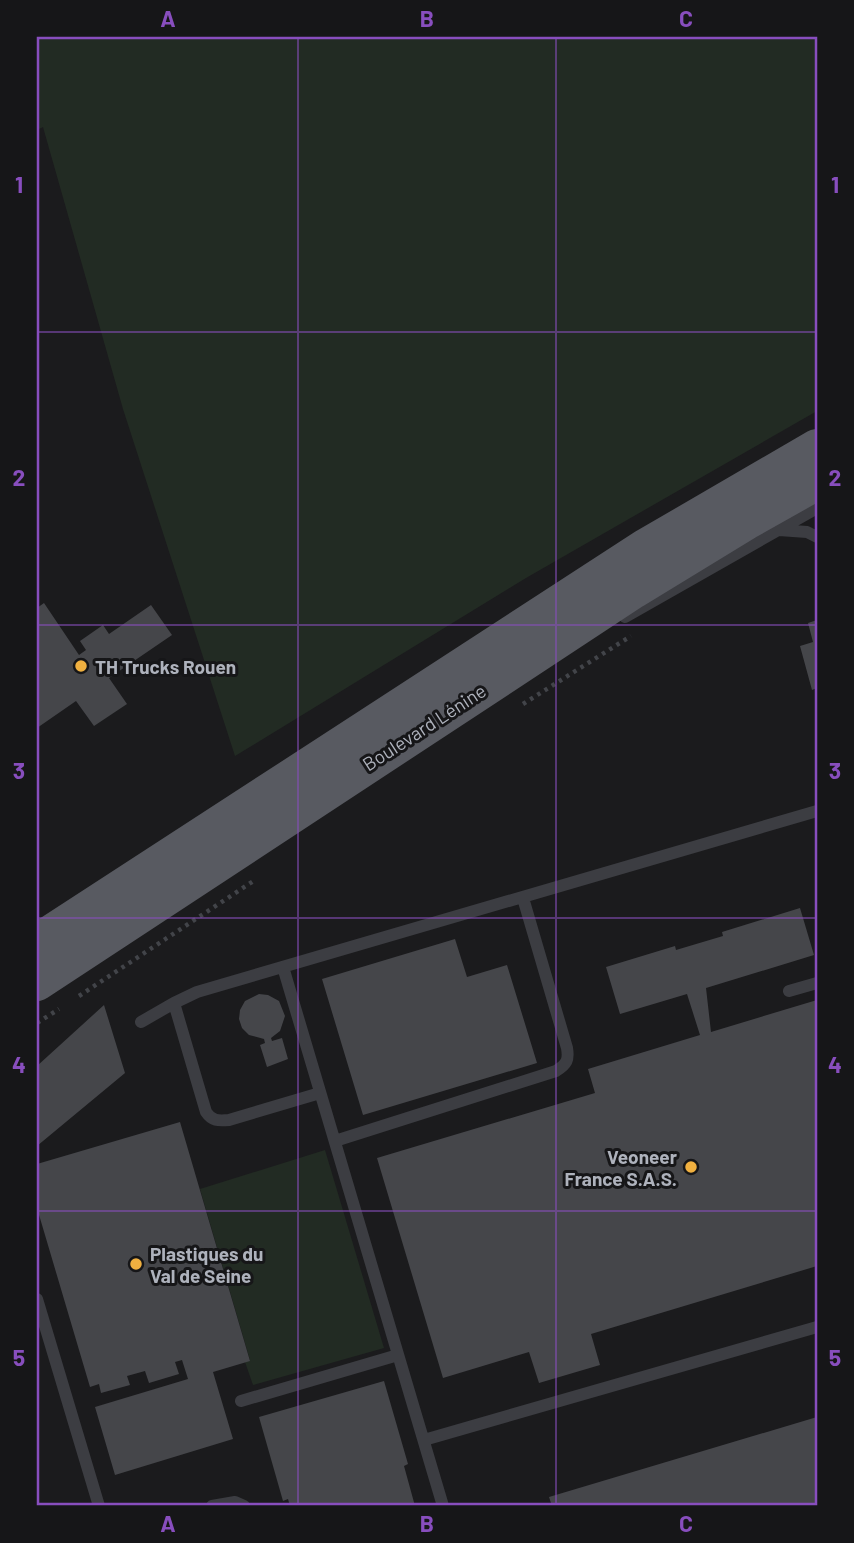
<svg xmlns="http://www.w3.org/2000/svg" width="854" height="1543" font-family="Barlow,sans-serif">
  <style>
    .green { fill: #222b23 }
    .building { fill: #45464a }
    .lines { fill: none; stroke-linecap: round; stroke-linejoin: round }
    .path { stroke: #424449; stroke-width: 4.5; stroke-dasharray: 3.5 5; stroke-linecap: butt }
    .service { stroke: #3c3d42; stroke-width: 12 }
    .primary { stroke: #585a61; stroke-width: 38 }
    .grid { fill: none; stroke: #884ebe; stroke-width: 2; stroke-opacity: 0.55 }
    .poi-dot { fill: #f0b040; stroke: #161618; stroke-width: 2.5 }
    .labels { text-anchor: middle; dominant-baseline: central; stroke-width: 6; stroke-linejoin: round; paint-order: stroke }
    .poi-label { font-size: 19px; font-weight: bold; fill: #aeb2bc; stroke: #161618; text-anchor: start }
    .street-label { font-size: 19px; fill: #aeb2bc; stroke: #161618 }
    .neatline { fill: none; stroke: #884ebe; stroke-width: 2.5 }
    .grid-label { font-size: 23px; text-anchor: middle; font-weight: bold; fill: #884ebe }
  </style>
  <rect width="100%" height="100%" fill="#1b1b1d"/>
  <path class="green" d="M 37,37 L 817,37 L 817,411 L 526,578 L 235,756 L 123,409 L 43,127 L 37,130 Z
    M 325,1150 L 384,1348 L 253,1385 L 245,1362 L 250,1360 L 200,1189 Z"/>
  <path class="building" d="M 44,603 L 79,655 L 86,650 L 80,641 L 103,625 L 109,634 L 151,605 L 172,635 L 109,678 L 127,704 L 94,726 L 76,701 L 37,728 L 37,608 Z
    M 817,620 L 817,688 L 812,690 L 800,646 L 813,642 L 808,623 Z
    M 800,908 L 814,955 L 706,988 L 711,1032 L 817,1000 L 817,1266 L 591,1334 L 600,1365 L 539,1383 L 529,1352 L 443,1378 L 377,1158 L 595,1093 L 588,1069 L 700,1035 L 687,994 L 620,1014 L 606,967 L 675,946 L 676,950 L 723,936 L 722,932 Z
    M 455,939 L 467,977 L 507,965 L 537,1063 L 363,1115 L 322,979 Z
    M 259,994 L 268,995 L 279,1001 L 285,1016 L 280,1031 L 271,1038 L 272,1041 L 282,1038 L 288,1059 L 267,1067 L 260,1045 L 265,1043 L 264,1039 L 249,1035 L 242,1028 L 239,1019 L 240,1010 L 245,1001 Z
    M 104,1005 L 125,1073 L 37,1146 L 37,1066 Z
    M 180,1122 L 250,1361 L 213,1372 L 233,1439 L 115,1475 L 95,1407 L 188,1379 L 182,1360 L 175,1362 L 179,1374 L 149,1383 L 145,1371 L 127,1376 L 130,1385 L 101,1393 L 99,1384 L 90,1387 L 37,1208 L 37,1164 Z
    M 384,1381 L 408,1464 L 404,1466 L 415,1506 L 290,1506 L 288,1499 L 283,1501 L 259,1417 Z
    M 817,1417 L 817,1506 L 552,1506 L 549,1497 Z"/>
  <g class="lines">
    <path class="path" d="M 523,704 L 631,636
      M 79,996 L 255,880
      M 37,1023 L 59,1009"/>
    <path class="service" d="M 779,530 L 807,532 L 817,537
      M 625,617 L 817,508
      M 283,967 L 443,1506
      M 789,991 L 817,983
      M 174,1003 L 206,1112 C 212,1121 218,1121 229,1120 L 320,1093
      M 141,1022 L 174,1003 L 197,992 L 817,811
      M 335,1141 L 556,1071 C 567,1064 569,1060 567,1048 L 523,898
      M 37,1299 L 99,1506
      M 241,1401 L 398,1355
      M 424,1440 L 817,1327
      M 212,1506 L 235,1502 L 244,1506"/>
    <path class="primary" d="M 37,943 L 645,548 L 817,448
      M 37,982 L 633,590 L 746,521 L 817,481"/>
  </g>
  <path class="grid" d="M 298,37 L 298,1506M 556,37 L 556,1506M 37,332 L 817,332M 37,625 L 817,625M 37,918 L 817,918M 37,1211 L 817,1211"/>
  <g class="poi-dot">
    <circle cx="81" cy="666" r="7"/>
    <circle cx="691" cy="1167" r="7"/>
    <circle cx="136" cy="1264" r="7"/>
  </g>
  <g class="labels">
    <g class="poi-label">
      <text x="95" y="666">TH Trucks Rouen</text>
      <text x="677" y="1156" text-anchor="end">Veoneer<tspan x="677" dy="22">France S.A.S.</tspan></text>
      <text x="150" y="1253">Plastiques du<tspan x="150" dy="22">Val de Seine</tspan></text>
    </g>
    <g class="street-label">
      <text transform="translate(424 727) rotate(-33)">Boulevard Lénine</text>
    </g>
  </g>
  <rect width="854" height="1543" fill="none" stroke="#161618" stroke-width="77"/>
  <rect x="38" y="38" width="778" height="1466" class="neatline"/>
  <g class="grid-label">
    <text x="168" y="27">A</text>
    <text x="427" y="27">B</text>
    <text x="686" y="27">C</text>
    <text x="19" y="193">1</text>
    <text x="835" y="193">1</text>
    <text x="19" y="486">2</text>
    <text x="835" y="486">2</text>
    <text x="19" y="779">3</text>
    <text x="835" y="779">3</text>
    <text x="19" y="1073">4</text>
    <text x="835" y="1073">4</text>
    <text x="19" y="1366">5</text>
    <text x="835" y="1366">5</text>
    <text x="168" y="1532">A</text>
    <text x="427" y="1532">B</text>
    <text x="686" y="1532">C</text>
  </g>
</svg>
